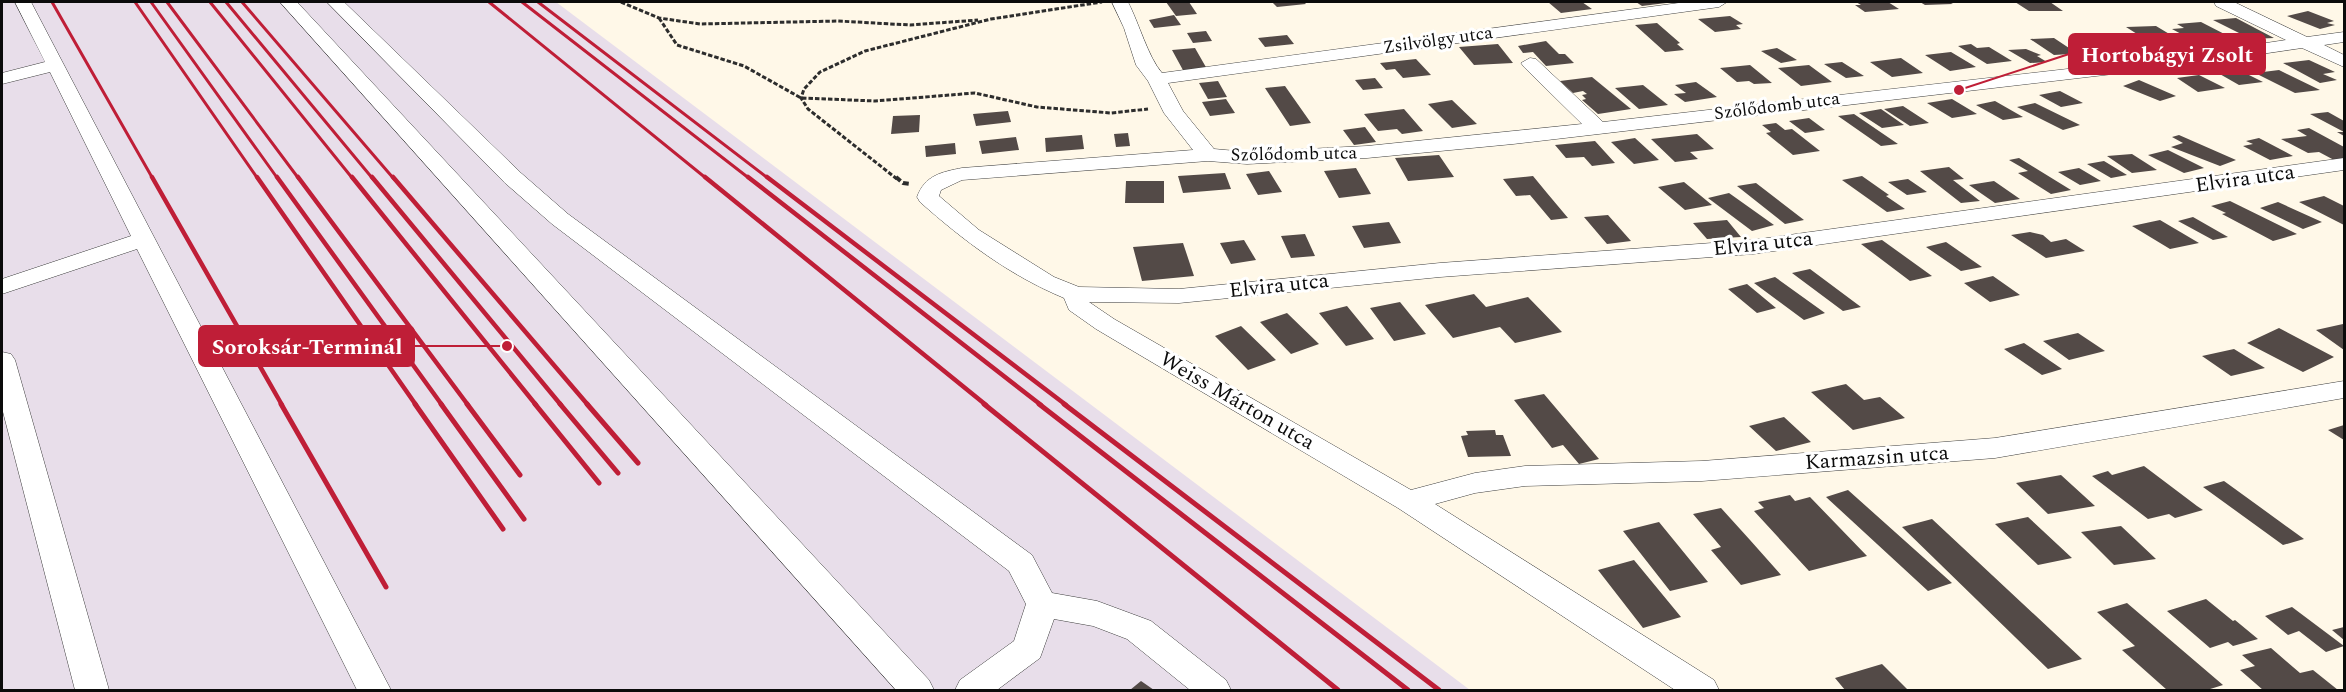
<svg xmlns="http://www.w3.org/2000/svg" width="2346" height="692" font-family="Spectral,serif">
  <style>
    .industrial { fill: #e8deea }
    .building { fill: #534a47 }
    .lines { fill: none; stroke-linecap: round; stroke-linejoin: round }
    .minor-casing { stroke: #3e3e3e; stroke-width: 1 }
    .path-far1 { stroke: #2d2d2d; stroke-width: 3; stroke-dasharray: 4.5 2; stroke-linecap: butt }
    .path { stroke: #2d2d2d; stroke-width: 4; stroke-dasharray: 6 3; stroke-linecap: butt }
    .minor { fill: #fff; fill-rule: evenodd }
    .rail-far2 { stroke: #bf1e37; stroke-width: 3 }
    .rail-far1 { stroke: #bf1e37; stroke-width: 4.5 }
    .rail { stroke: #bf1e37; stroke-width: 5 }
    .labels { text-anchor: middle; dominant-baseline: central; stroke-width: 6; stroke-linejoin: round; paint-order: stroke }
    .far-street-label { font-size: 18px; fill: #0b0b0b; stroke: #fff }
    .street-label { font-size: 21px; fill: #0b0b0b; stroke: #fff }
    .leader { fill: none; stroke: #bf1e37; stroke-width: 2 }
    .callout-dot { fill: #bf1e37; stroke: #fff; stroke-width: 2 }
    .callout { fill: #bf1e37; stroke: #bf1e37; stroke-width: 2 }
    .callout-label { font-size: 22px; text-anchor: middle; font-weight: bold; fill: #fff }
  </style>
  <rect width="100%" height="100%" fill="#fff8e8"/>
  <path class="industrial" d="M 2,2 L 556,2 L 1470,690 L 2,690 Z"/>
  <path class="building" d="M 1166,2 L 1189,2 L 1197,14 L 1176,16 Z
    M 1272,2 L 1304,2 L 1306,4 L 1277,7 Z
    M 1548,2 L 1582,2 L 1592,9 L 1561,13 Z
    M 1636,2 L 1665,2 L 1666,3 L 1642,6 Z
    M 1856,2 L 1888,2 L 1899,9 L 1865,12 L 1855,5 L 1861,5 Z
    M 1920,2 L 1949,2 L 1953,4 L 1925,5 Z
    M 2015,2 L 2050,2 L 2063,11 L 2029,11 Z
    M 2308,11 L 2334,21 L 2327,23 L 2335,25 L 2320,29 L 2287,16 Z
    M 1174,15 L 1181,25 L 1154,28 L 1149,20 Z
    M 1730,16 L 1743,24 L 1736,25 L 1741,29 L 1715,32 L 1698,19 Z
    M 2236,18 L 2274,38 L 2251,39 L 2213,20 Z
    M 2201,22 L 2238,41 L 2214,43 L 2207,40 L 2194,41 L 2172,29 L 2184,28 L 2177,24 Z
    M 1657,23 L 1680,43 L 1677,44 L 1684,50 L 1665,52 L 1635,25 Z
    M 2156,26 L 2176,38 L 2166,38 L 2177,45 L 2156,46 L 2126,27 Z
    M 1206,31 L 1212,41 L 1193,43 L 1187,33 Z
    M 1287,35 L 1294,44 L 1265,47 L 1258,38 Z
    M 2054,38 L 2069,48 L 2077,47 L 2086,53 L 2054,55 L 2030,39 Z
    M 1546,41 L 1559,54 L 1565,54 L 1574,63 L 1546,66 L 1533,52 L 1523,53 L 1518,46 Z
    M 1498,44 L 1513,63 L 1474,65 L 1459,47 Z
    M 1971,44 L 1977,48 L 1989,47 L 2012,61 L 1987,64 L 1958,46 Z
    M 1195,48 L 1207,69 L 1184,72 L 1172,50 Z
    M 1777,48 L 1797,60 L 1781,63 L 1761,51 Z
    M 2026,49 L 2041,55 L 2037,56 L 2047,62 L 2030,63 L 2008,50 Z
    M 1951,52 L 1976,67 L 1950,71 L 1925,55 Z
    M 1901,58 L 1923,73 L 1892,77 L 1870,62 Z
    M 1416,59 L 1431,75 L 1403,78 L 1395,69 L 1386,70 L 1380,63 Z
    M 2309,60 L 2335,72 L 2323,74 L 2337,80 L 2320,83 L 2283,63 Z
    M 1842,62 L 1864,76 L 1846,78 L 1824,64 Z
    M 1750,65 L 1772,83 L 1754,84 L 1749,81 L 1737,82 L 1720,68 Z
    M 1809,65 L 1832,82 L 1801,86 L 1778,68 Z
    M 2239,70 L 2263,82 L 2239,85 L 2218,73 Z
    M 2279,70 L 2320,90 L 2295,93 L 2255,73 Z
    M 2199,75 L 2225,88 L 2198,92 L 2177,78 Z
    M 1592,77 L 1631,109 L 1598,114 L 1582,100 L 1586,99 L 1582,95 L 1587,94 L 1583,91 L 1573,93 L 1560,81 Z
    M 1375,78 L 1383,88 L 1363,90 L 1355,80 Z
    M 2139,80 L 2176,96 L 2160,101 L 2123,86 Z
    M 1218,81 L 1227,97 L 1208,99 L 1199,83 Z
    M 1696,82 L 1717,97 L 1685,102 L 1674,94 L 1686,93 L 1675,85 Z
    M 1643,85 L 1668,105 L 1639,109 L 1615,88 Z
    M 1285,86 L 1311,123 L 1290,126 L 1265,88 Z
    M 2060,91 L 2083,103 L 2061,107 L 2039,95 Z
    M 1226,99 L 1235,113 L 1210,116 L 1202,102 Z
    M 1952,99 L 1977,114 L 1952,118 L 1927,103 Z
    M 1452,100 L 1477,124 L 1452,128 L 1428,104 Z
    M 1995,101 L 2023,117 L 2003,120 L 1976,105 Z
    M 2035,103 L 2080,125 L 2063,130 L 2017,107 Z
    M 1903,106 L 1929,123 L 1910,126 L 1884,109 Z
    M 1404,109 L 1423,131 L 1402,134 L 1397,129 L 1378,131 L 1364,114 Z
    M 1881,109 L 1904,125 L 1882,128 L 1859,113 Z
    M 1008,111 L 1011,122 L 976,126 L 973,114 Z
    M 2328,112 L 2344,121 L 2344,136 L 2337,132 L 2344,132 L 2310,114 Z
    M 1854,114 L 1898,144 L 1881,146 L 1838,116 Z
    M 920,115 L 919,132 L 891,134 L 893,116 Z
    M 1809,118 L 1825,130 L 1805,133 L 1789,121 Z
    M 1776,123 L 1785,130 L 1792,129 L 1820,151 L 1793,155 L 1766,133 L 1771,132 L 1762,125 Z
    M 1365,127 L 1376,142 L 1354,145 L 1343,130 Z
    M 2309,128 L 2344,147 L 2344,158 L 2334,160 L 2319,152 L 2308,153 L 2281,139 L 2307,136 L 2297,130 Z
    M 1128,133 L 1130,146 L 1116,147 L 1114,134 Z
    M 1697,134 L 1714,149 L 1690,152 L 1698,159 L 1675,162 L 1651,139 Z
    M 1082,135 L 1084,149 L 1046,152 L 1045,138 Z
    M 2179,135 L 2236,160 L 2220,166 L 2171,147 L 2183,143 L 2172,137 Z
    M 1016,137 L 1019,150 L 982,154 L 979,141 Z
    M 1635,138 L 1659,160 L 1634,164 L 1611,142 Z
    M 2259,138 L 2293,156 L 2270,160 L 2243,146 L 2253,144 L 2246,141 Z
    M 1595,141 L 1615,163 L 1592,166 L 1584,157 L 1566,158 L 1555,145 Z
    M 955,143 L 956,154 L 926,157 L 925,146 Z
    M 2168,150 L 2204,168 L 2184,173 L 2148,155 Z
    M 2132,154 L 2157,170 L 2132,173 L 2107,156 Z
    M 1439,155 L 1454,177 L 1408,181 L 1395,158 Z
    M 2019,158 L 2071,190 L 2051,194 L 2018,173 L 2028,171 L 2009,160 Z
    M 2104,161 L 2127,175 L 2111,178 L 2087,164 Z
    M 1949,167 L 1964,179 L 1953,180 L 1980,201 L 1961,203 L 1920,171 Z
    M 1356,168 L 1371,194 L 1339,198 L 1324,171 Z
    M 2079,168 L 2101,181 L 2080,185 L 2058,172 Z
    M 1269,171 L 1282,192 L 1258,195 L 1246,174 Z
    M 1225,173 L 1231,189 L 1183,193 L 1178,176 Z
    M 1533,176 L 1547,193 L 1568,218 L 1551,220 L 1530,195 L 1516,196 L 1503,179 Z
    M 1862,176 L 1889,195 L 1886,196 L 1905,209 L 1887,212 L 1842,180 Z
    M 1908,179 L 1927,192 L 1907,195 L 1888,182 Z
    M 1126,181 L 1164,181 L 1164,203 L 1125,203 Z
    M 1994,181 L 2020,199 L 1995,203 L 1969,185 Z
    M 1684,182 L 1712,205 L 1685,210 L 1658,187 Z
    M 1756,183 L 1804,220 L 1785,224 L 1737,186 Z
    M 1729,193 L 1774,225 L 1752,231 L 1708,198 Z
    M 2324,196 L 2344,206 L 2344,225 L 2299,202 Z
    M 2230,201 L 2297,234 L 2273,241 L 2222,214 L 2226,213 L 2211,206 Z
    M 2278,202 L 2322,222 L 2303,229 L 2260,208 Z
    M 1608,215 L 1631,241 L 1607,244 L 1584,217 Z
    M 2193,217 L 2228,237 L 2213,240 L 2178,221 Z
    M 1727,220 L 1741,237 L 1707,239 L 1693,223 Z
    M 2160,220 L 2199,243 L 2170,249 L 2132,226 Z
    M 1389,222 L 1401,243 L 1364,248 L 1352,226 Z
    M 2030,232 L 2043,235 L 2051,242 L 2066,239 L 2085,251 L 2046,258 L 2011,235 Z
    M 1305,234 L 1315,256 L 1291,258 L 1281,236 Z
    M 1244,240 L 1256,260 L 1231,264 L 1220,243 Z
    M 1882,240 L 1932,276 L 1910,281 L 1861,244 Z
    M 1946,242 L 1982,267 L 1961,271 L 1926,247 Z
    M 1183,243 L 1194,276 L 1142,281 L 1133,247 Z
    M 1810,269 L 1861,307 L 1843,311 L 1792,273 Z
    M 1993,276 L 2020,295 L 1990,302 L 1964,283 Z
    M 1775,277 L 1825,313 L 1804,320 L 1754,283 Z
    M 1747,284 L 1776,308 L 1757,313 L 1728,289 Z
    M 1474,294 L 1486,307 L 1528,297 L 1562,332 L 1515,343 L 1500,327 L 1453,338 L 1425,305 Z
    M 1400,302 L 1426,334 L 1394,341 L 1370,308 Z
    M 1347,306 L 1374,339 L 1346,346 L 1319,313 Z
    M 1287,313 L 1319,344 L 1291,354 L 1260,322 Z
    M 2343,324 L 2344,350 L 2316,330 Z
    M 1241,326 L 1276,360 L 1248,370 L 1215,336 Z
    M 2279,328 L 2334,357 L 2303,372 L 2247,343 Z
    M 2078,333 L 2105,351 L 2069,360 L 2043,341 Z
    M 2024,343 L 2062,369 L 2042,375 L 2004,349 Z
    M 2234,349 L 2265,368 L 2231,376 L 2202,356 Z
    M 1846,384 L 1864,400 L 1880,397 L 1905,418 L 1853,430 L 1811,392 Z
    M 1544,394 L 1599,459 L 1579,464 L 1563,445 L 1552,448 L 1514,400 Z
    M 1784,417 L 1811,442 L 1776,451 L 1749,426 Z
    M 2344,425 L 2344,440 L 2328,430 Z
    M 1495,430 L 1496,435 L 1503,435 L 1511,456 L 1468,457 L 1461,436 L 1468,435 L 1466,431 Z
    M 2144,466 L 2197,506 L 2203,510 L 2175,518 L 2169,514 L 2148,519 L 2092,476 L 2108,471 L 2112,475 Z
    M 2061,475 L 2095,506 L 2048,514 L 2016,483 Z
    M 2224,481 L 2304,539 L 2283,545 L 2203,487 Z
    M 1848,490 L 1952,583 L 1928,591 L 1826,497 Z
    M 1790,495 L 1795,501 L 1810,497 L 1867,556 L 1809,571 L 1754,511 L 1764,508 L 1758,502 Z
    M 1721,508 L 1750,540 L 1781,575 L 1741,585 L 1711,550 L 1721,547 L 1693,514 Z
    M 2028,517 L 2072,558 L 2038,565 L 1995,524 Z
    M 1932,519 L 2082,659 L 2048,669 L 1902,527 Z
    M 1659,522 L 1708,582 L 1670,591 L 1623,531 Z
    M 2121,526 L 2156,559 L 2114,565 L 2081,532 Z
    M 1634,560 L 1681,617 L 1643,628 L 1598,570 Z
    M 2206,599 L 2233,621 L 2235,620 L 2258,639 L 2233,646 L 2228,642 L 2210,648 L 2167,611 Z
    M 2127,603 L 2223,685 L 2207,690 L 2167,690 L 2122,650 L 2135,646 L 2097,612 Z
    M 2292,607 L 2344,646 L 2326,652 L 2299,631 L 2288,635 L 2265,616 Z
    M 2344,627 L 2344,640 L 2332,630 Z
    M 2271,648 L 2300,673 L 2313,670 L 2338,690 L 2263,690 L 2240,670 L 2255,666 L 2242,655 Z
    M 1882,664 L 1908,690 L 1845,690 L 1835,678 Z
    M 1141,681 L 1154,690 L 1130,690 Z"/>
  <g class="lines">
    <defs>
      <path id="minor" d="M 15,2 L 31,2 L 391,690 L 357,690 L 137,249 L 2,294 L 2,279 L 131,236 L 50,72 L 2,84 L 2,73 L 45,62 Z
        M 280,2 L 297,2 L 929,680 L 934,690 L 896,690 Z
        M 327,2 L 344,2 L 521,173 L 568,214 L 1032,555 L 1052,593 L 1097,601 L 1151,621 L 1226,680 L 1231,690 L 1190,690 L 1127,639 L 1093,626 L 1054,619 L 1040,658 L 997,690 L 955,690 L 960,680 L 1014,641 L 1026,604 L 1009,571 L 552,224 L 505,183 Z
        M 1112,2 L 1128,2 C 1139,23 1148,57 1162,73 L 1686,2 L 1727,2 L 1719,7 L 1168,83 L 1183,111 L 1214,149 L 1247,152 L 1367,146 L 1582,124 L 1524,67 L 1521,63 L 1530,58 L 1536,59 L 1603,122 L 2173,57 L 2286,40 L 2216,6 L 2214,2 L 2234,2 L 2307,37 L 2344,32 L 2344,42 L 2324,45 L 2344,55 L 2344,67 L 2302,48 L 2173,67 L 1513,144 L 1367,158 L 1247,164 L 1208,161 L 962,180 L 941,190 L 939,196 L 979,230 L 1054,277 L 1079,287 L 1179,289 L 1440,263 L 1753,240 L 2344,158 L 2344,170 L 1753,254 L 1440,277 L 1179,303 L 1089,302 L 1114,319 L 1411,490 L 1475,473 L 1525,466 L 1702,461 L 1995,438 L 2344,381 L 2344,398 L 1995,458 L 1702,481 L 1525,486 L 1475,493 L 1435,504 L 1714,680 L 1719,690 L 1675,690 L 1398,508 L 1096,329 L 1069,310 L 1064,298 C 1009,275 964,241 920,202 L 917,197 C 925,175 942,172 962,168 L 1193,150 L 1164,113 L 1148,81 L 1136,65 L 1124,28 Z
        M 2,352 L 11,354 L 15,360 L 109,690 L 75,690 L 2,408 Z"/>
    </defs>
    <use href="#minor" class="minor-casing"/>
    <path class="path-far1" d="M 621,2 L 659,18 L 700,24 L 838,21 L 910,25 L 978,20
      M 659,18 L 677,45 L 744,66 L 801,98 L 875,101 L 975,93 L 1037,107 L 1111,113 L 1148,109
      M 897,179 L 808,109 L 801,98 L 804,89 L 820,72 L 865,51 L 991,19 L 1102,2"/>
    <path class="path" d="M 896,177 L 903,183 L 911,184"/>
    <use href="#minor" class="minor"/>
    <path class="rail-far2" d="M 52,2 L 153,179
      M 135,2 L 258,179
      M 151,2 L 278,179
      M 167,2 L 299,179
      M 210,2 L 353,179
      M 226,2 L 373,179
      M 242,2 L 394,179
      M 489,2 L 707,179
      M 522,2 L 750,179
      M 538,2 L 769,179"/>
    <path class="rail-far1" d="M 152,177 L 282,405
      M 257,177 L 416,405
      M 277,177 L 442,405
      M 298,177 L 468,405
      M 352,177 L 536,405
      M 372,177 L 561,405
      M 393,177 L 588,405
      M 705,177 L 986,405
      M 748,177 L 1041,405
      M 767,177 L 1066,405"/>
    <path class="rail" d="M 281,404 L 386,587
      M 415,404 L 503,529
      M 441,404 L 524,519
      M 467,404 L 520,475
      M 535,404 L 599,483
      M 560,404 L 618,473
      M 587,404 L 638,463
      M 984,404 L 1338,690
      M 1039,404 L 1408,690
      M 1064,404 L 1439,690"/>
  </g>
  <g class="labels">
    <g class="far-street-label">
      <text transform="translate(1438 40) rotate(-8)">Zsilvölgy utca</text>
      <text transform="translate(1777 106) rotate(-7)">Szőlődomb utca</text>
      <text transform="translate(1294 154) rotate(-1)">Szőlődomb utca</text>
    </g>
    <g class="street-label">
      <text transform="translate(2245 179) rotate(-8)">Elvira utca</text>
      <text transform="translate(1763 244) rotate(-6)">Elvira utca</text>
      <text transform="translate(1279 286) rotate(-6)">Elvira utca</text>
      <text transform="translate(1237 401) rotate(30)">Weiss Márton utca</text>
      <text transform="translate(1877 458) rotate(-4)">Karmazsin utca</text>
    </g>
  </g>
  <path class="leader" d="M1959 90L2069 54M507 346L414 346"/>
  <g class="callout-dot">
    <circle cx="1959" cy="90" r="6"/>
    <circle cx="507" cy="346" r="6"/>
  </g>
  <g class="callout">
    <rect x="2069" y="34" width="196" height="40" rx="6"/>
    <rect x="199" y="326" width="215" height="40" rx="6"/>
  </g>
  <g class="callout-label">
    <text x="2167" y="62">Hortobágyi Zsolt</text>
    <text x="307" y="354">Soroksár-Terminál</text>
  </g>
  <rect width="2346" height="692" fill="none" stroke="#0b0b0b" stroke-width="6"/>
</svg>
